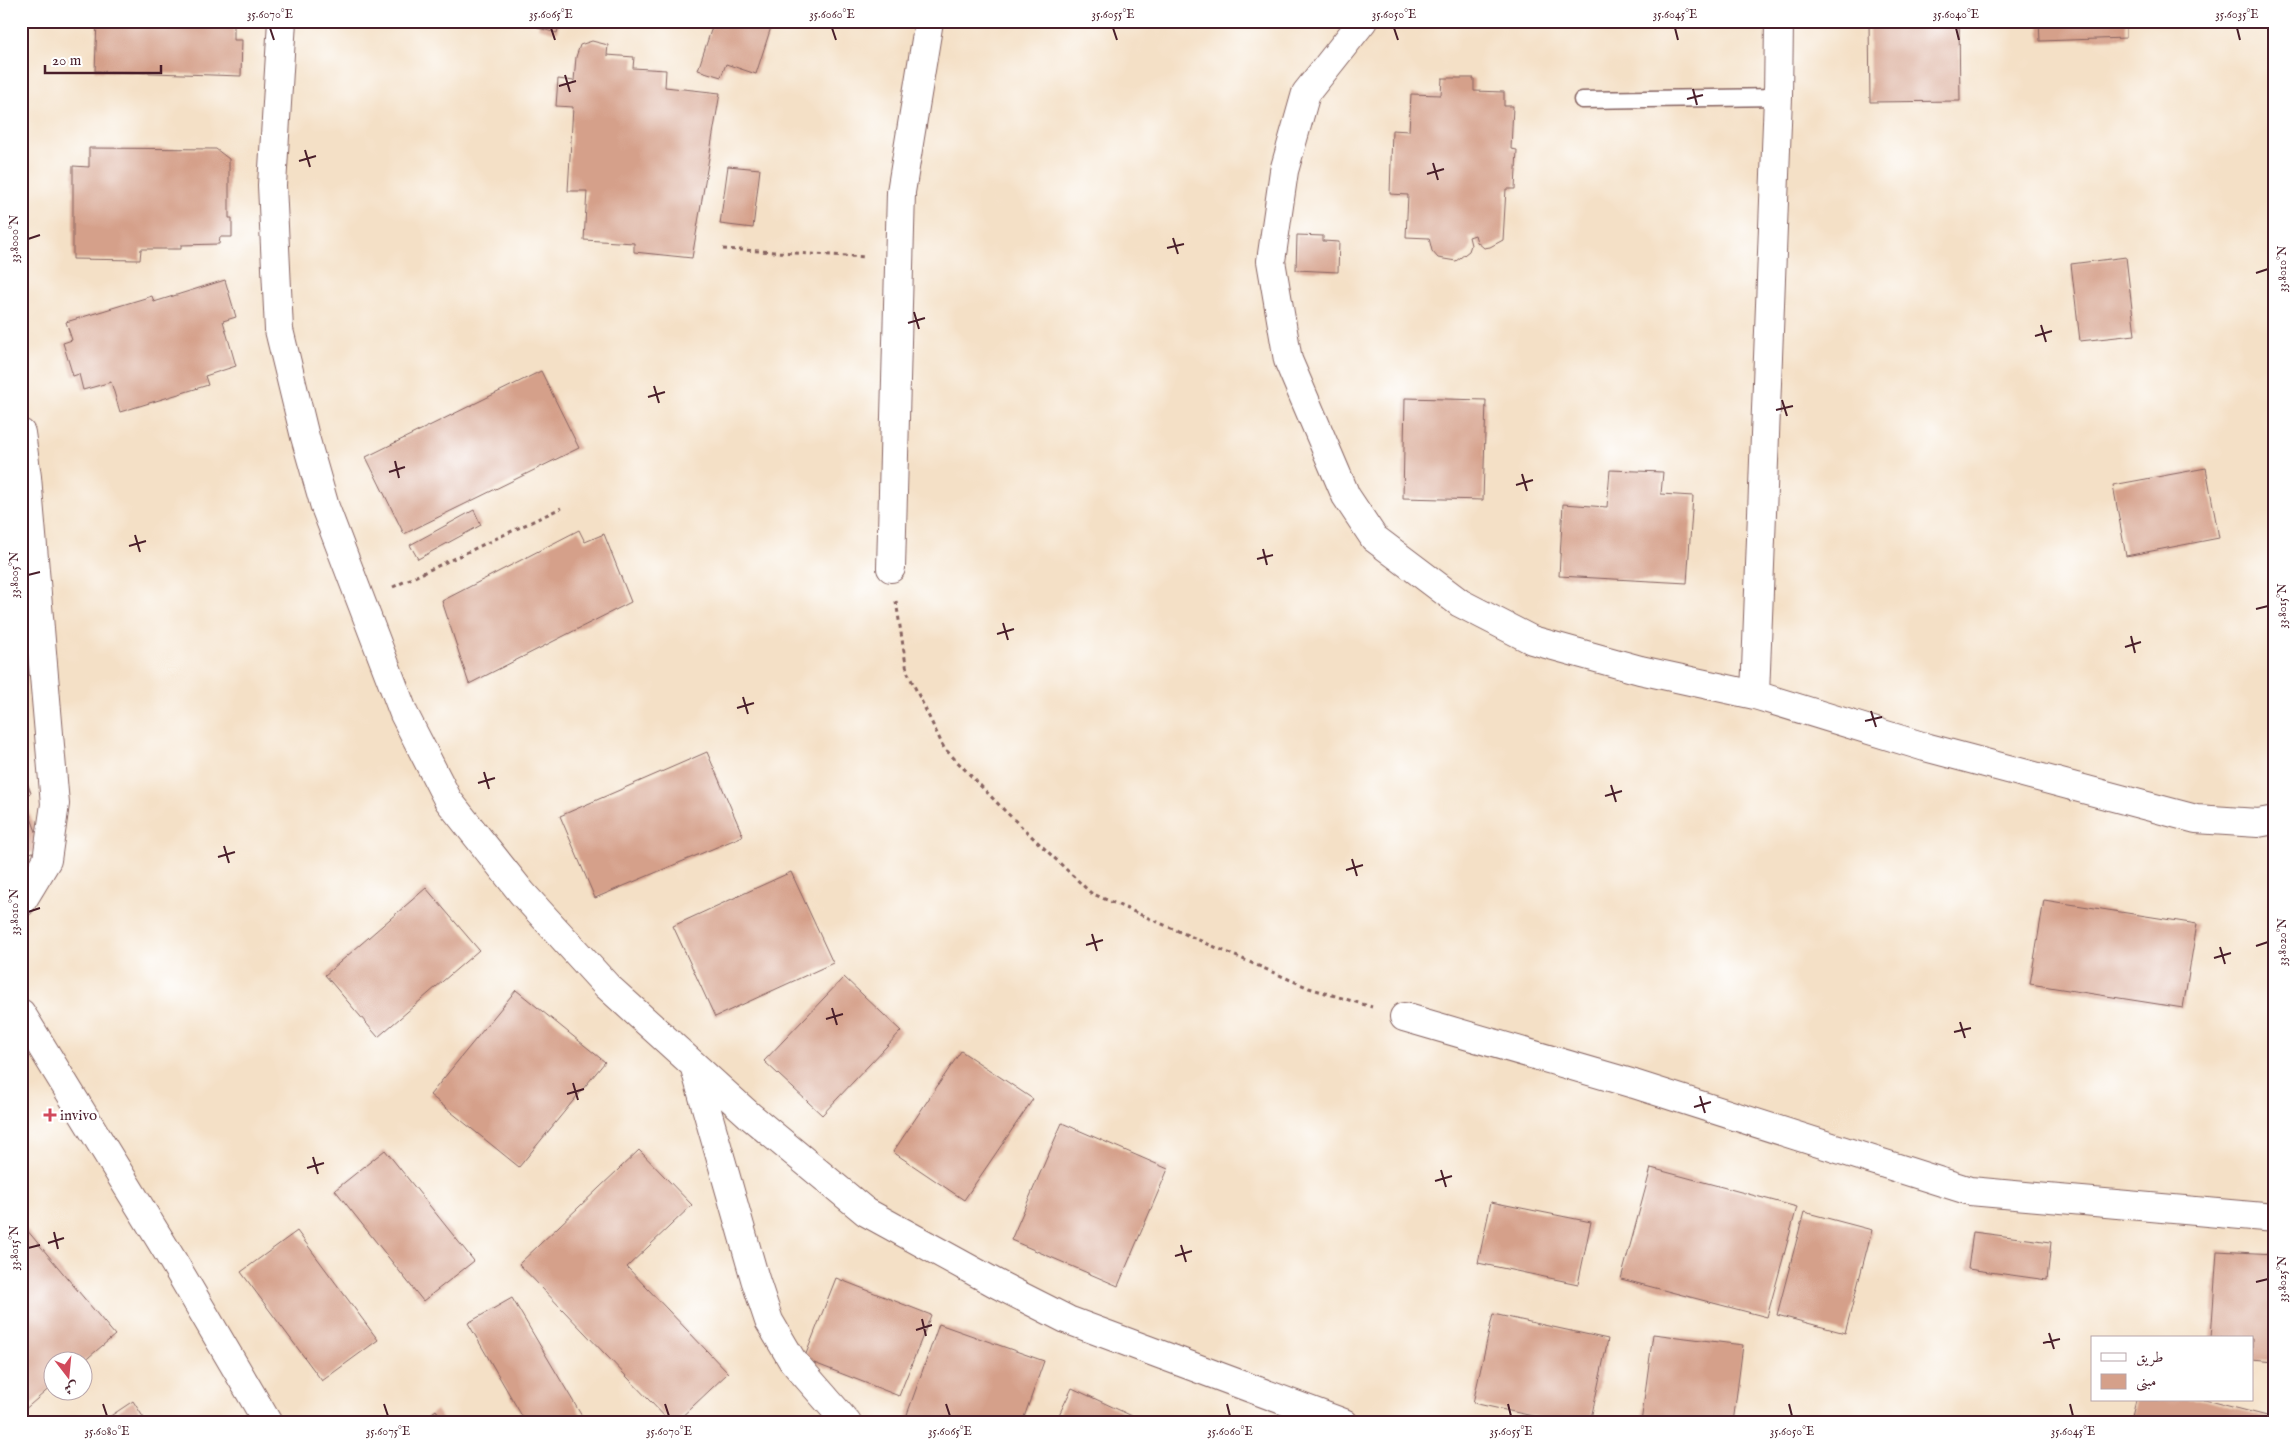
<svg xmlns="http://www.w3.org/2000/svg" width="2296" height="1444" font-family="'IM FELL English',Amiri,serif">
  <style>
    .building { fill: #d5a08a }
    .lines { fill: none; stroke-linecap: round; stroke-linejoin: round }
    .service-casing { stroke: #866361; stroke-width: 19 }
    .minor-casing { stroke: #866361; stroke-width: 30 }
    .path { stroke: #866361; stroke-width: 3; stroke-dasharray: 4 4; stroke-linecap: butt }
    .service { stroke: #fff; stroke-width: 16 }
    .minor { stroke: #fff; stroke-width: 28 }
    .ticks { fill: none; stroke: #4a1f2b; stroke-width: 2 }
    .poi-dot { fill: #d1495b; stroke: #fff; stroke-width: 2 }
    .labels { text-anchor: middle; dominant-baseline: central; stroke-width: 5; stroke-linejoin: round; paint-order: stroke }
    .poi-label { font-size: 15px; fill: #4a1f2b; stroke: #fff; text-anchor: start }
    .neatline { fill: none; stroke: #4a1f2b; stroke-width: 2 }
    .ticks-label { font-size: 12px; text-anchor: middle; fill: #4a1f2b }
  </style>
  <rect width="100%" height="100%" fill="#fff"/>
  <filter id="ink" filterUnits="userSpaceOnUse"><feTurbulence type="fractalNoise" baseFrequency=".02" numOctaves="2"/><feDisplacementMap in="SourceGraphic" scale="10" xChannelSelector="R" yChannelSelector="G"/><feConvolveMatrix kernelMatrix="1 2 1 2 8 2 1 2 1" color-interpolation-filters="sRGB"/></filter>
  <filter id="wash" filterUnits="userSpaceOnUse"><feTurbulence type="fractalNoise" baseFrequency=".0096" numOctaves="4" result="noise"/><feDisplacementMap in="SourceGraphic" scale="20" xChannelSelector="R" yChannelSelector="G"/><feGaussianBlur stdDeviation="1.12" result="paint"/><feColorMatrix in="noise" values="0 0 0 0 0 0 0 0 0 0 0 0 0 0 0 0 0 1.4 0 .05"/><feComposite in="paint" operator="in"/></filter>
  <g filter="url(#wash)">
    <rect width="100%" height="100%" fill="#f4e0c6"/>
    <g id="blocks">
      <path class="building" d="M 97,21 L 234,21 L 234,40 L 242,40 L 241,76 L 95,71 Z
        M 540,21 L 560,21 L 557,33 L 538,28 Z
        M 714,21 L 773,21 L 756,74 L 726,64 L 721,77 L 698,70 Z
        M 1869,21 L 1959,21 L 1960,101 L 1870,102 Z
        M 2039,21 L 2126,21 L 2126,38 L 2040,41 Z
        M 592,41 L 608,45 L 607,55 L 634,57 L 633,68 L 666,70 L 665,87 L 720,93 L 692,258 L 634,252 L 634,243 L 584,240 L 587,191 L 568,191 L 573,107 L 556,106 L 558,79 L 574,81 L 576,57 L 580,45 Z
        M 1442,78 L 1474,78 L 1474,91 L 1504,92 L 1504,106 L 1513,106 L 1511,149 L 1517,150 L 1515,189 L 1506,189 L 1503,240 L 1490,247 L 1484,248 L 1477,242 L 1475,235 L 1469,237 L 1471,245 L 1469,251 L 1456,261 L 1438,258 L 1432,251 L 1429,238 L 1406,237 L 1408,195 L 1390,194 L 1392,130 L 1409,131 L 1411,94 L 1441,95 Z
        M 89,148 L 216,149 L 229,159 L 229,218 L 232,218 L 232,237 L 220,237 L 219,244 L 181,245 L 181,249 L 141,249 L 140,260 L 73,259 L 73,166 L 89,167 Z
        M 728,166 L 760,169 L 753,228 L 720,224 Z
        M 1297,235 L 1323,236 L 1323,241 L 1339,242 L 1338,272 L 1296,270 Z
        M 2126,257 L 2135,335 L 2080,341 L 2071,264 Z
        M 225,280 L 236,317 L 223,321 L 236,366 L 205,376 L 208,385 L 120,412 L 111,382 L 83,390 L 79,374 L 73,376 L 63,343 L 72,340 L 66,322 L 152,296 L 154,302 Z
        M 541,371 L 579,448 L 404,534 L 366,457 Z
        M 1405,398 L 1486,400 L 1483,500 L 1403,498 Z
        M 2206,468 L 2219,538 L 2126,556 L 2113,485 Z
        M 1610,470 L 1663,472 L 1661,494 L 1693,496 L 1687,583 L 1559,576 L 1563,504 L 1607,507 Z
        M 474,510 L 481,525 L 418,559 L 410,545 Z
        M 579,530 L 585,542 L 604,534 L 631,602 L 469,684 L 442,601 Z
        M 707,752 L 743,836 L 595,898 L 560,816 Z
        M 21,767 L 31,793 L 23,796 L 42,848 L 21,857 Z
        M 791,872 L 833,963 L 715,1017 L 673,926 Z
        M 426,888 L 479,950 L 378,1037 L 325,975 Z
        M 2044,900 L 2197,924 L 2183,1008 L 2030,984 Z
        M 844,977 L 901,1031 L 822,1115 L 764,1061 Z
        M 516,990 L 605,1062 L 519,1167 L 430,1095 Z
        M 961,1051 L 1033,1099 L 964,1200 L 893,1152 Z
        M 1062,1123 L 1168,1169 L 1118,1286 L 1011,1240 Z
        M 385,1150 L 474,1261 L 423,1301 L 335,1190 Z
        M 639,1150 L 692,1205 L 627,1267 L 728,1373 L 675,1423 L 671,1423 L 519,1264 Z
        M 1651,1168 L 1797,1207 L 1767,1317 L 1621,1279 Z
        M 1491,1202 L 1591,1222 L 1578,1284 L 1478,1263 Z
        M 1804,1212 L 1872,1230 L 1845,1333 L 1777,1315 Z
        M 21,1223 L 115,1335 L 83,1362 L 52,1362 L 52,1386 L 23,1411 Z
        M 297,1231 L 378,1340 L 322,1381 L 241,1272 Z
        M 1973,1232 L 2051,1242 L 2047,1280 L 1968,1269 Z
        M 2217,1251 L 2275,1254 L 2275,1362 L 2252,1360 L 2252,1338 L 2211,1338 Z
        M 836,1278 L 931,1315 L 899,1396 L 804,1359 Z
        M 512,1298 L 586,1423 L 526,1423 L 468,1323 Z
        M 1493,1314 L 1608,1339 L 1590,1423 L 1565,1423 L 1473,1403 Z
        M 939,1324 L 1044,1361 L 1022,1423 L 904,1423 Z
        M 1653,1334 L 1743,1345 L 1733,1423 L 1641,1423 Z
        M 1072,1388 L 1147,1423 L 1055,1423 Z
        M 2136,1400 L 2205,1400 L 2275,1418 L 2275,1423 L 2130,1423 Z
        M 133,1401 L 147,1423 L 100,1423 Z
        M 436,1410 L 445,1423 L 419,1423 Z"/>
    </g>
  </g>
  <g filter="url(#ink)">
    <use href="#blocks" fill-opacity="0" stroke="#866361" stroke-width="1"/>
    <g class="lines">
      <defs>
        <path id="service" d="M 1582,100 L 1778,97"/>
        <path id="minor" d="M 282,21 L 272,185 L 279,330 L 305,437 L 325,507 L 404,714 L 448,800 L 522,893 L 607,986 L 749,1115 L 866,1212 L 997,1284 L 1068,1320 L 1344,1423
          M 1363,21 L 1306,93 L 1284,171 L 1271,261 L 1288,360 L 1346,496 L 1374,538 L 1460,603 L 1532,640 L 1640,670 L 1755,695 L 1925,747 L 2196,819 L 2258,823 L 2275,820
          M 21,433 L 27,477 L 55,804 L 47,860 L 21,903
          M 891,568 L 901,192 L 929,21
          M 1755,695 L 1778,97 L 1779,21
          M 21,1013 L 173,1261 L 268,1423
          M 1404,1017 L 1634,1084 L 1970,1191 L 2275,1218
          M 694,1065 L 755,1279 L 769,1321 L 792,1360 L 847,1423"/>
      </defs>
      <use href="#service" class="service-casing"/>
      <use href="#minor" class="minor-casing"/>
      <path class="path" d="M 723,249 L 866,257
        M 393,587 L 561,508
        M 896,601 L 907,671 L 944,748 L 1004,810 L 1091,893 L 1309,988 L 1372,1007"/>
      <use href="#service" class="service"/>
      <use href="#minor" class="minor"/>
    </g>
  </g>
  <path class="ticks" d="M 270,28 L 274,40M 551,28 L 555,40M 832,28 L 836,40M 1113,28 L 1117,40M 1394,28 L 1398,40M 1675,28 L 1678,40M 1956,28 L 1959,40M 2237,28 L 2240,40M 565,75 L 570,92M 559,86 L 576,81M 1693,89 L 1697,105M 1687,99 L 1703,95M 305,150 L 310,167M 299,161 L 316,156M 1433,163 L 1438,180M 1427,174 L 1444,169M 1173,238 L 1178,254M 28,239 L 40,235M 1167,248 L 1184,244M 2256,273 L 2268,269M 914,312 L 919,329M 908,323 L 925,318M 2041,325 L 2046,342M 2035,336 L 2052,331M 654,386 L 659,403M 648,397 L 665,392M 1782,400 L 1787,416M 1776,410 L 1793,406M 395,461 L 399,478M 389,472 L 405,467M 1522,474 L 1527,491M 1516,485 L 1533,480M 135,535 L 140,552M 129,546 L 146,541M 1263,549 L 1267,565M 1257,559 L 1273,555M 28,575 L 40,572M 2256,609 L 2268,606M 1003,623 L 1008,640M 997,634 L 1014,629M 2131,636 L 2135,653M 2125,647 L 2141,642M 743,697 L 748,714M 737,708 L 754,703M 1871,711 L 1876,727M 1865,721 L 1882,717M 484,772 L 489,789M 478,783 L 495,778M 1611,785 L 1616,802M 1605,796 L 1622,791M 224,846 L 229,863M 218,857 L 235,852M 1352,859 L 1357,876M 1346,870 L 1363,865M 28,912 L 40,908M 1092,934 L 1097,951M 1086,945 L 1103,940M 2256,946 L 2268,942M 2220,947 L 2225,964M 2214,958 L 2231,953M 832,1008 L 837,1025M 826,1019 L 843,1014M 1960,1022 L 1965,1038M 1954,1032 L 1971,1028M 573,1083 L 578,1100M 567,1094 L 584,1089M 1700,1096 L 1705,1113M 1694,1107 L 1711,1102M 313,1157 L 318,1174M 307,1168 L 324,1163M 1441,1170 L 1446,1187M 1435,1181 L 1452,1176M 54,1232 L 58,1249M 48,1243 L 64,1238M 1181,1245 L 1186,1262M 28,1248 L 40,1245M 1175,1256 L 1192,1251M 2256,1282 L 2268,1279M 922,1319 L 926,1336M 916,1330 L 932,1325M 2049,1333 L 2054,1349M 2043,1343 L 2060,1339M 103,1404 L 107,1416M 384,1404 L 388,1416M 665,1404 L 669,1416M 946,1404 L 950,1416M 1227,1404 L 1230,1416M 1508,1404 L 1511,1416M 1789,1404 L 1792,1416M 2070,1404 L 2073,1416"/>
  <path class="poi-dot" d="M47.5 1107.5h5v5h5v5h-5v5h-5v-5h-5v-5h5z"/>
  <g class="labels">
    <g class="poi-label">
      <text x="60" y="1115">invivo</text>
    </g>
  </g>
  <rect width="2296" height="1444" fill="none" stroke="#fff" stroke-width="55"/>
  <rect x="2091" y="1336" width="162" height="65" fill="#ffffff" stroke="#b7a5aa"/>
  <rect x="2101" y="1353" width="25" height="8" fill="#ffffff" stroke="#b7a5aa"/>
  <text x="2136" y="1362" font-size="15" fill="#4a1f2b">طريق</text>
  <rect x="2101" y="1374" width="25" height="15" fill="#d5a08a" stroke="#b7a5aa"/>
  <text x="2136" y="1386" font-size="15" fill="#4a1f2b">مبنى</text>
  <g transform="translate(68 1376) rotate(164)"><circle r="24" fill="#ffffff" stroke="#b7a5aa"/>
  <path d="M0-4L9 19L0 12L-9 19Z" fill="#d1495b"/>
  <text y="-8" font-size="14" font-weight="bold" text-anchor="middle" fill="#4a1f2b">ش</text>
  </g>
  <path d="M45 65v8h116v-8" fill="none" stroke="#4a1f2b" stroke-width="2.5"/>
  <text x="52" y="65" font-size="15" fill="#4a1f2b" stroke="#ffffff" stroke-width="4" paint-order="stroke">20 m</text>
  <rect x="28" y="28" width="2240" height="1388" class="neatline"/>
  <g class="ticks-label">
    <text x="270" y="18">35.6070°E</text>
    <text x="551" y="18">35.6065°E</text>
    <text x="832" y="18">35.6060°E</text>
    <text x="1113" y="18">35.6055°E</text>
    <text x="1394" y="18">35.6050°E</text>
    <text x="1675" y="18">35.6045°E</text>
    <text x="1956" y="18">35.6040°E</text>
    <text x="2237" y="18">35.6035°E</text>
    <text transform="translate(14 239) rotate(-90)" y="4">33.8000°N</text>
    <text transform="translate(2282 269) rotate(-90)" y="4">33.8010°N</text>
    <text transform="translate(14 575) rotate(-90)" y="4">33.8005°N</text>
    <text transform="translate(2282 606) rotate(-90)" y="4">33.8015°N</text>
    <text transform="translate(14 912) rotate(-90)" y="4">33.8010°N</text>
    <text transform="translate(2282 942) rotate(-90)" y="4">33.8020°N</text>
    <text transform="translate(14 1248) rotate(-90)" y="4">33.8015°N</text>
    <text transform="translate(2282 1279) rotate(-90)" y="4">33.8025°N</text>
    <text x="107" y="1435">35.6080°E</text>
    <text x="388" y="1435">35.6075°E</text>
    <text x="669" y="1435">35.6070°E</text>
    <text x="950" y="1435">35.6065°E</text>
    <text x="1230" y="1435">35.6060°E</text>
    <text x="1511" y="1435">35.6055°E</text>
    <text x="1792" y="1435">35.6050°E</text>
    <text x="2073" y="1435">35.6045°E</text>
  </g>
</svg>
